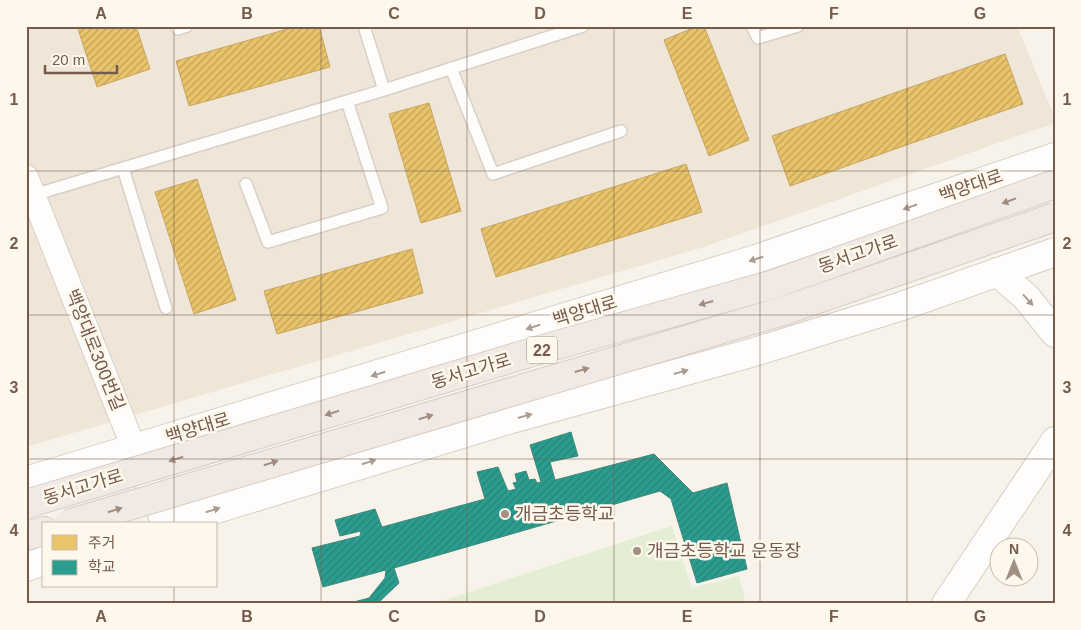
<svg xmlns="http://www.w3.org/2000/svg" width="1081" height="630" font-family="Arial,'Noto Sans KR',sans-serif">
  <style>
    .residential { fill: #f0e6d8 }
    .green { fill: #e3eed5 }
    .homes { fill: url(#homes-hatch); stroke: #c6a461 }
    .schools { fill: url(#schools-hatch); stroke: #40897b }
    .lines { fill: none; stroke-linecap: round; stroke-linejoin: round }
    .lane-casing { stroke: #d6d0c9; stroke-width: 14 }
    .street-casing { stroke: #d6d0c9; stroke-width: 26 }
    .secondary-casing { stroke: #d6cfc6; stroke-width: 30 }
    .highway-casing { stroke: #d5cdc6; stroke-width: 30 }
    .lane { stroke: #fefdfc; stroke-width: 11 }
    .street { stroke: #fefdfc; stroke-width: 24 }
    .secondary { stroke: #fefdfc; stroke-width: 28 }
    .highway { stroke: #f1e9e4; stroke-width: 28 }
    .highway-bridge-casing { stroke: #d5cdc6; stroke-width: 30; stroke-linecap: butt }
    .highway-bridge { stroke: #f1e9e4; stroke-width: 28 }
    .oneway { fill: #a08d81 }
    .oneway2 { fill: #ab9c92 }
    .grid { fill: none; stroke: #745b4b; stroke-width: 1; stroke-opacity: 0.55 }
    .poi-dot { fill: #a29083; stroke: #fef8ec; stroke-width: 2 }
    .labels { text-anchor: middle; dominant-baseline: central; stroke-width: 5; stroke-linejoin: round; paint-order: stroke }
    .shield { fill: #fef8ec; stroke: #9d8a7b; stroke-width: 1 }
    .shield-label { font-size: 16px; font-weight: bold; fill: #745b4b }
    .street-label { font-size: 18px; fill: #745b4b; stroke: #fef8ec }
    .poi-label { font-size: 18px; fill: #745b4b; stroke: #fef8ec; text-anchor: start }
    .neatline { fill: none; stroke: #745b4b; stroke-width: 2 }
    .grid-label { font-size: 16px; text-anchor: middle; font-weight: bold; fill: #745b4b }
  </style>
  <defs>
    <pattern id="homes-hatch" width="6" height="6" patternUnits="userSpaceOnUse" patternTransform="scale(1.25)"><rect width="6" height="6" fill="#e9c46a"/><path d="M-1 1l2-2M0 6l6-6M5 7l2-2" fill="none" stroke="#c1a259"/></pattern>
    <pattern id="schools-hatch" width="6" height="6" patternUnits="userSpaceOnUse" patternTransform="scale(1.25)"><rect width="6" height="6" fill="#2a9d8f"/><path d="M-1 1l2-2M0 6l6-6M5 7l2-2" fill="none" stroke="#298377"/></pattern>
  </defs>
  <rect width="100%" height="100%" fill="#f7f3ea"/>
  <path class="residential" d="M 26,26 L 1017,26 L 1055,118 L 1055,123 L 704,247 L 26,447 Z"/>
  <path class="green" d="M 672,526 L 692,588 L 739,576 L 746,604 L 432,604 Z"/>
  <path class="homes" d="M 77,26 L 136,26 L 150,69 L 97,87 Z
    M 298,26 L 319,26 L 330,67 L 189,106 L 176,61 Z
    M 698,26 L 704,26 L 749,140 L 709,156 L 664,40 Z
    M 1005,54 L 1023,104 L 790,186 L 772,136 Z
    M 429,103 L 461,211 L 421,223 L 389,114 Z
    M 686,164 L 702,212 L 496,277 L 481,229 Z
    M 197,179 L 236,300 L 194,314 L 155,192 Z
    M 412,249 L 423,293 L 277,334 L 264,291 Z"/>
  <path class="schools" d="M 571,432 L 578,456 L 550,462 L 555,480 L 654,454 L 693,493 L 727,483 L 747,569 L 697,583 L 671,499 L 660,491 L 394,568 L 399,583 L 377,604 L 346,604 L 369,598 L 385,578 L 386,570 L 323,587 L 312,548 L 360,536 L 361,531 L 340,536 L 335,520 L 375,509 L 382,527 L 485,499 L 477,472 L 498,467 L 508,491 L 516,489 L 513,483 L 517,482 L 515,474 L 526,471 L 529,480 L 535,479 L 537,483 L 541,482 L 530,445 Z"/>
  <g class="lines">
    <defs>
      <path id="lane" d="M 177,26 L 178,29 L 187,26
        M 364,26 L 384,90
        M 752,26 L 758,38 L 798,26
        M 451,68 L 493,174 L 621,131
        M 123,168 L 166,308
        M 246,184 L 268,242 L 382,208 L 347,101
        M 30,196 L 384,90 L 583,26"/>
      <path id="street" d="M 26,177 L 164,524"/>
      <path id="secondary" d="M 997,272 L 1026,297 L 1055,333
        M 26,481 L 756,259 L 1055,157
        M 167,524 L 508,420 L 751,353 L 899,307 L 1055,252
        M 26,567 L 44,561
        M 946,604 L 1055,441"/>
      <path id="highway" d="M 26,536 L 44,531"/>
    </defs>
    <use href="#lane" class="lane-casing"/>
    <use href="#street" class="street-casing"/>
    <use href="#secondary" class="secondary-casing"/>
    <use href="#highway" class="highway-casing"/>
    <use href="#lane" class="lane"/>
    <use href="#street" class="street"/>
    <use href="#secondary" class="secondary"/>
    <use href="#highway" class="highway"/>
    <defs>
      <path id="highway-bridge" d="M 26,504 L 536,351 L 774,284 L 1055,184
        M 68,524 L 786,310 L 1055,217"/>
    </defs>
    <use href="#highway-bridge" class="highway-bridge-casing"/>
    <use href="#highway-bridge" class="highway-bridge"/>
  </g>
  <defs><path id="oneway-solid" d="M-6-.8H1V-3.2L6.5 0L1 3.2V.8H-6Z" transform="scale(1.25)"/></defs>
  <g class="oneway">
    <use href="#oneway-solid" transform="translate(1009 201) rotate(160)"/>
    <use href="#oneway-solid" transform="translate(706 303) rotate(164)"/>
    <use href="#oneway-solid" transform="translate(582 370) rotate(-16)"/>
    <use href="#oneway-solid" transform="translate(332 413) rotate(163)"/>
    <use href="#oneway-solid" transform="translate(426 417) rotate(-17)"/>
    <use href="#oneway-solid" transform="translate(176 459) rotate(163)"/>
    <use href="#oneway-solid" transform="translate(271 463) rotate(-17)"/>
    <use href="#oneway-solid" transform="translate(115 510) rotate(-17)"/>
  </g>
  <g class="oneway2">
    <use href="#oneway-solid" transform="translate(910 207) rotate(161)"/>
    <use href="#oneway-solid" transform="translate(756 259) rotate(162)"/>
    <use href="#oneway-solid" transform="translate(1028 300) rotate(48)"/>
    <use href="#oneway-solid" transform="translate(533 327) rotate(163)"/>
    <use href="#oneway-solid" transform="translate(681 372) rotate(-16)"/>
    <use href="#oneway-solid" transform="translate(378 374) rotate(163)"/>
    <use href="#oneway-solid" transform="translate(525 416) rotate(-16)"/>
    <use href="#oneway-solid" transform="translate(369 462) rotate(-17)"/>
    <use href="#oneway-solid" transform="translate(213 510) rotate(-17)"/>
  </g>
  <path class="grid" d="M 174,26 L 174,524M 321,26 L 321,604M 467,26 L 467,604M 614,26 L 614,604M 760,26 L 760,604M 907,26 L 907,604M 26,171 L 1055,171M 26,315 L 1055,315M 26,459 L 1055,459M 174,586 L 174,604"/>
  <g class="poi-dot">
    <circle cx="505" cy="514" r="5"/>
    <circle cx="637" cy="551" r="5"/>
  </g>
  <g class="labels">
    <rect class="shield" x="527" y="336.5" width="30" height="27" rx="4"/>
    <g class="shield-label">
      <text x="542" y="350">22</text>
    </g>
    <g class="street-label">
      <text transform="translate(971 186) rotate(-19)">백양대로</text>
      <text transform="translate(858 254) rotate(-19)">동서고가로</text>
      <text transform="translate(585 311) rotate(-17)">백양대로</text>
      <text transform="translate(95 350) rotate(68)">백양대로300번길</text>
      <text transform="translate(471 371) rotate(-17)">동서고가로</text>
      <text transform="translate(198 428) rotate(-17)">백양대로</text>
      <text transform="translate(83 487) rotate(-17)">동서고가로</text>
    </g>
    <g class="poi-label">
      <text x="515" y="514">개금초등학교</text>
      <text x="647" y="551">개금초등학교 운동장</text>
    </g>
  </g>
  <rect width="1081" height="630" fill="none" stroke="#fef8ec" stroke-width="55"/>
  <rect x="42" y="522" width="175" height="65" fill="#fef8ec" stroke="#c7b9ac"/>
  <rect x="52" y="535" width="25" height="15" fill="#e9c46a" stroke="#c7b9ac"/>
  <text x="88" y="548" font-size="15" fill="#745b4b">주거</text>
  <rect x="52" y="560" width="25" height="15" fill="#2a9d8f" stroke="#c7b9ac"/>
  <text x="88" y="572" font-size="15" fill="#745b4b">학교</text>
  <g transform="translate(1014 562)"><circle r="24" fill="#fef8ec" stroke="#c7b9ac"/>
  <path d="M0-4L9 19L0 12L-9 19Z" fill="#a29083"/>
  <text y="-8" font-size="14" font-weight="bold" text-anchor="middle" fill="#745b4b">N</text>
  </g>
  <path d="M45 65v8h72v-8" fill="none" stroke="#745b4b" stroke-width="2.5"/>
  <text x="52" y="65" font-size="15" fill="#745b4b" stroke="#fef8ec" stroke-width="4" paint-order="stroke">20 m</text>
  <rect x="28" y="28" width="1026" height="574" class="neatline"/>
  <g class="grid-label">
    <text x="101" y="19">A</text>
    <text x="247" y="19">B</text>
    <text x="394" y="19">C</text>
    <text x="540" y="19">D</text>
    <text x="687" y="19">E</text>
    <text x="834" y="19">F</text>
    <text x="980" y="19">G</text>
    <text x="14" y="105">1</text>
    <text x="1067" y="105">1</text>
    <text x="14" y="249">2</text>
    <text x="1067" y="249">2</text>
    <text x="14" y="393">3</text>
    <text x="1067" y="393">3</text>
    <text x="14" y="536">4</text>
    <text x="1067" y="536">4</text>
    <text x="101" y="622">A</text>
    <text x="247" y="622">B</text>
    <text x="394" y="622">C</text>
    <text x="540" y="622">D</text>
    <text x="687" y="622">E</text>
    <text x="834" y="622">F</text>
    <text x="980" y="622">G</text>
  </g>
</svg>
